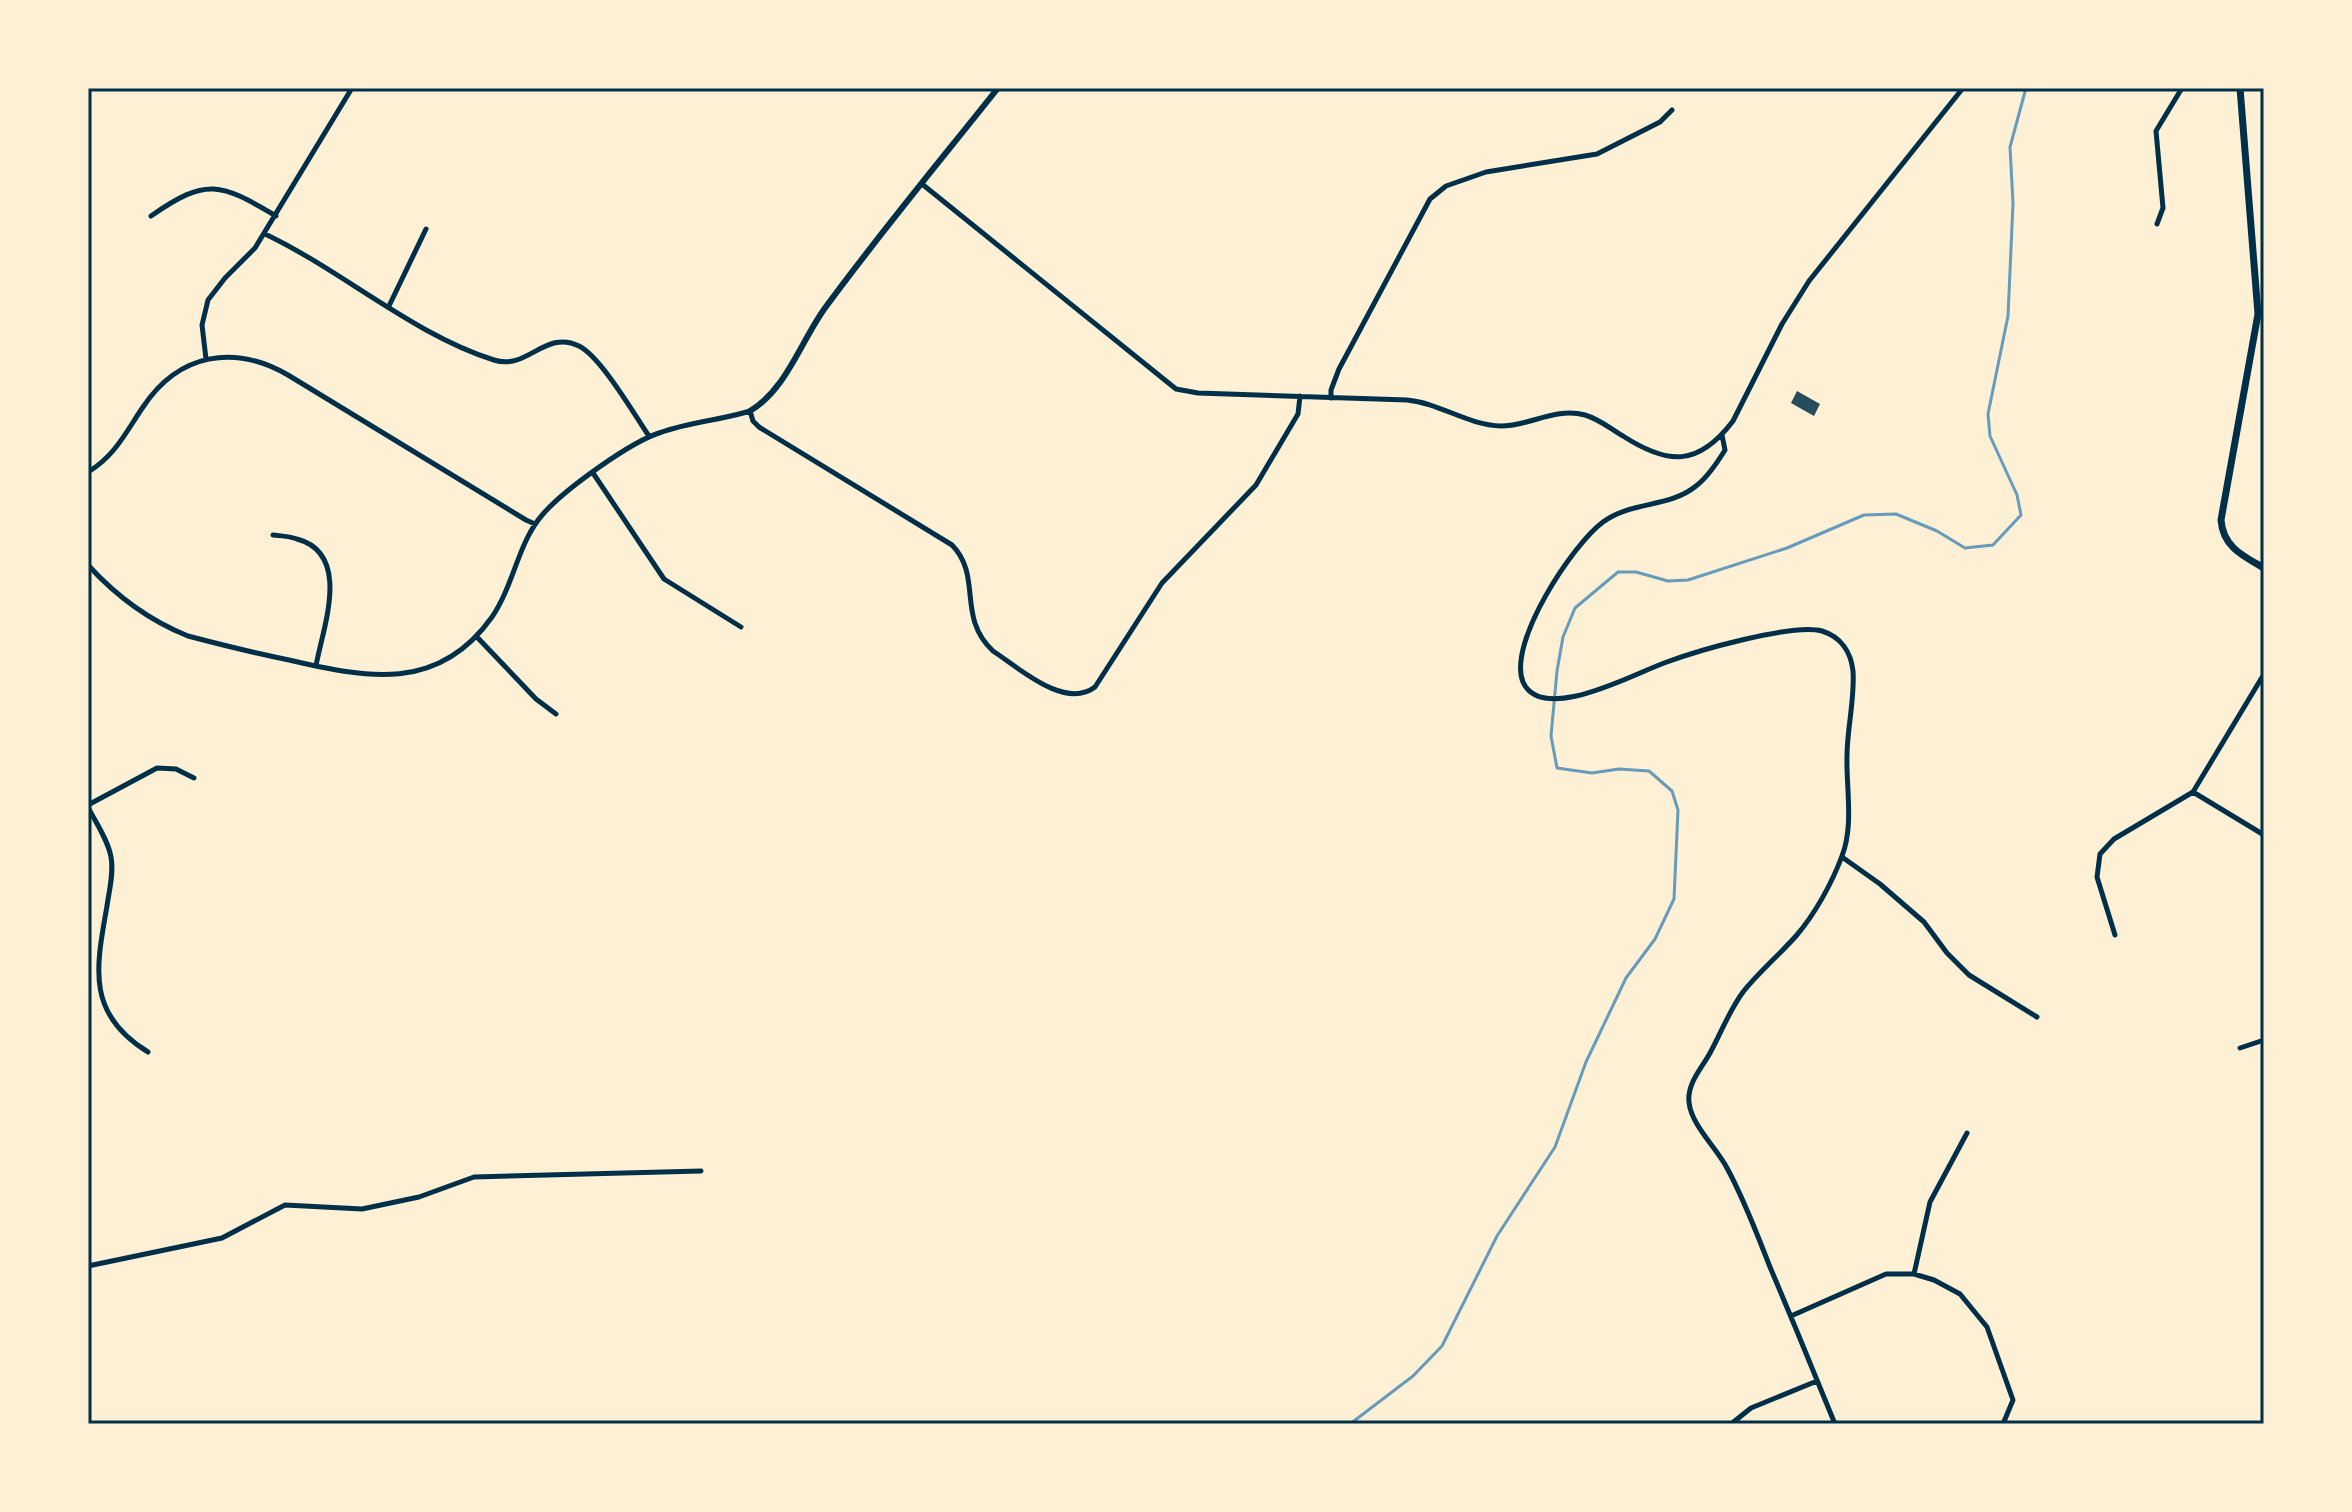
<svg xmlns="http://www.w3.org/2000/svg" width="2352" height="1512" font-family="Barlow,sans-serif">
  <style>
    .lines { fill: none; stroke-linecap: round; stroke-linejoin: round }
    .stream { stroke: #669bbc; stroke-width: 3 }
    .building { fill: #264d5e }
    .minor { stroke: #003049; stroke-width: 5 }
    .tertiary { stroke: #003049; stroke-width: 6 }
    .secondary { stroke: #003049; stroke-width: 7 }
    .neatline { fill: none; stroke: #003049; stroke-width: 3 }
  </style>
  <rect width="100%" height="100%" fill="#fdf0d5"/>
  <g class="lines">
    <path class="stream" d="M 1350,1424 L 1413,1376 L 1442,1346 L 1497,1236 L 1555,1147 L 1586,1062 L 1626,978 L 1655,939 L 1674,899 L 1678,810 L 1672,791 L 1649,771 L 1619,769 L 1592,773 L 1557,768 L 1551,736 L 1557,671 L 1563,637 L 1575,608 L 1618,572 L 1636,572 L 1668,581 L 1688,580 L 1787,548 L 1864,515 L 1896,514 L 1937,531 L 1965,548 L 1993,545 L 2021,515 L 2017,495 L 1990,436 L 1988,414 L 2008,316 L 2013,203 L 2010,147 L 2026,88"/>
  </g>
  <path class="building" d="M 1797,391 L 1820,404 L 1814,416 L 1791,403 Z"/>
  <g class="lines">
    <path class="minor" d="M 922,184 L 1176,389 L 1198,393 L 1407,400 C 1440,403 1467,425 1501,426 C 1530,426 1555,407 1585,415 C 1599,419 1611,429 1623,436 C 1668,465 1698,467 1733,421 L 1782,324 L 1809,281 L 1963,88
      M 151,216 C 207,177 220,183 276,216
      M 2157,224 L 2163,208 L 2156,131 L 2182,88
      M 265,234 C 341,270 414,335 494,360 C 527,371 545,329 579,346 C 601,357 634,414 649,436
      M 389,306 L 426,229
      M 206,359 L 202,325 L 208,300 L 225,278 L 255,248 L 352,88
      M 1331,398 L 1331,390 L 1339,369 L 1430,199 L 1446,186 L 1486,172 L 1597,154 L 1660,122 L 1672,110
      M 1722,435 L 1725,450 C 1717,463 1708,477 1696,486 C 1669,508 1631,501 1603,522 C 1573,544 1507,643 1523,682 C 1542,725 1636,673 1664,663 C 1696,651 1792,623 1822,631 C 1841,637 1851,652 1853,671 C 1855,699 1847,728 1847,756 C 1846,787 1854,826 1842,856 C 1832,883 1815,914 1796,936 C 1779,955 1759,972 1743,992 C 1729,1011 1721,1033 1710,1053 C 1702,1068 1687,1083 1689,1102 C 1691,1125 1716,1147 1727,1168 C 1744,1199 1757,1234 1770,1267 C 1792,1319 1814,1372 1835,1424
      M 88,472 C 115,456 126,432 143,407 C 179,353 234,344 288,375 L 526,520 L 535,524
      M 593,473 L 664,579 L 741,627
      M 273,535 C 281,536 289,536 297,539 C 353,554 322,630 316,666
      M 88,565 C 117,597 148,620 188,636 C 222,645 255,653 289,660 C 367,678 438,693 492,617 C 514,585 518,542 543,514 C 564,490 631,441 662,432 C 691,422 721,420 750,411 L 753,421 L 759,427 L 952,545 C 983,577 956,616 993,651 C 1019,668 1065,710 1095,687 L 1162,583 L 1256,485 L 1298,414 L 1300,396
      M 476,636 L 536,699 L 556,714
      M 2193,792 L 2264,835
      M 88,805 L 157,768 L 176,769 L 194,778
      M 88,807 C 96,823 108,840 111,857 C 114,873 109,891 107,906 C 96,968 86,1014 148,1052
      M 1842,857 L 1880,884 L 1924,922 L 1947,953 L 1969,975 L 2037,1017
      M 2115,935 L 2097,877 L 2100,854 L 2114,839 L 2193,792 L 2264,674
      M 2240,1048 L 2264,1040
      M 88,1266 L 222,1238 L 285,1205 L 362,1209 L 419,1197 L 474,1177 L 701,1171
      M 1914,1274 L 1930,1202 L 1967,1133
      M 1791,1316 L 1886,1274 L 1914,1274 L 1934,1280 L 1960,1294 L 1987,1327 L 2013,1400 L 2003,1424
      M 1731,1424 L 1751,1408 L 1817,1381"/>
    <path class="tertiary" d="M 750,411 C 786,390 801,341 825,308 C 880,233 940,161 998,88"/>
    <path class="secondary" d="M 2240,88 L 2258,314 L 2221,520 C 2223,547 2243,556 2264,568"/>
  </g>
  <rect width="2352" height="1512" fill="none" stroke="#fdf0d5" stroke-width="180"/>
  <rect x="90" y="90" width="2172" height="1332" class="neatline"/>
</svg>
